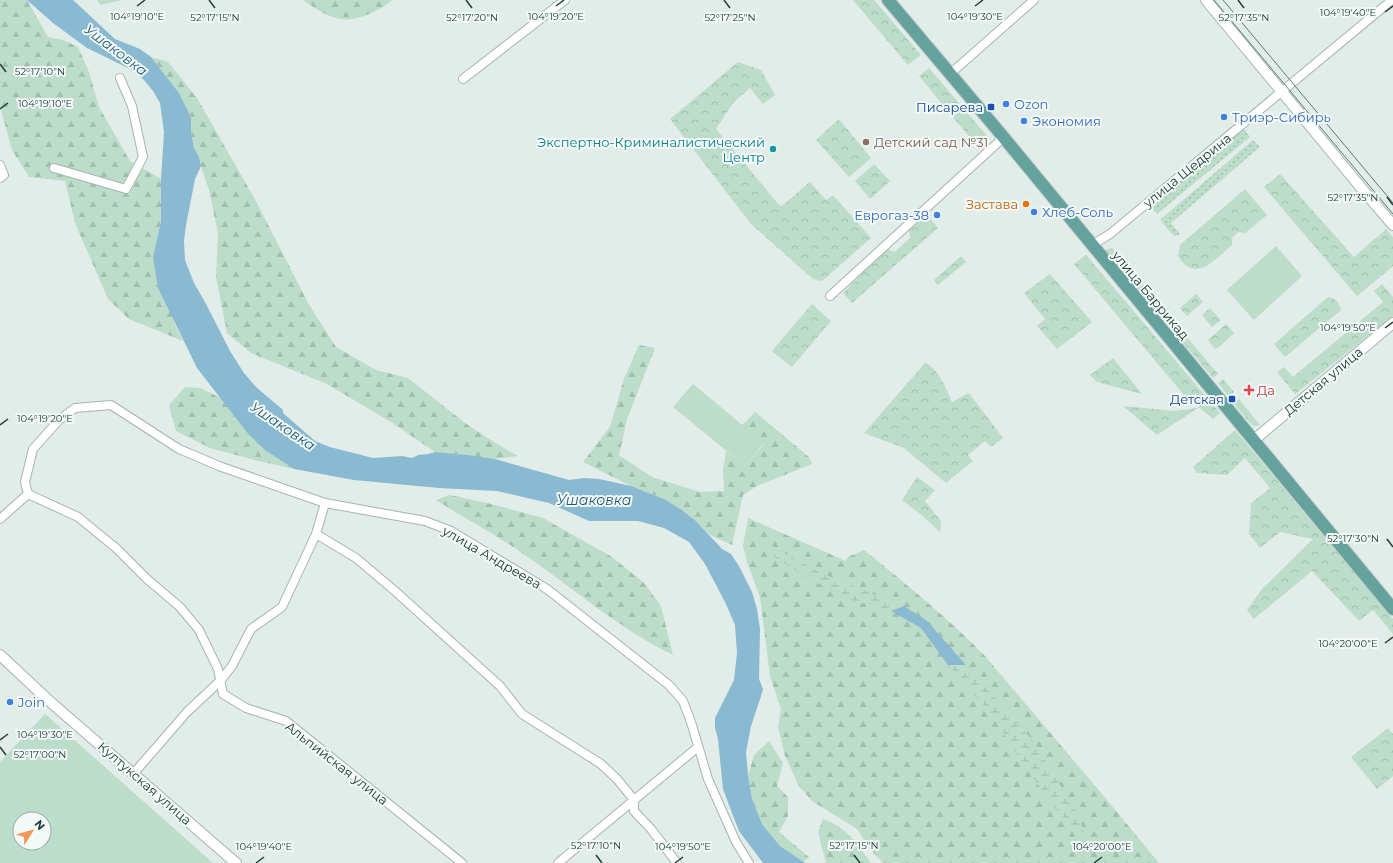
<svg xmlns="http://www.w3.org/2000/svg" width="1393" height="863" font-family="Montserrat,sans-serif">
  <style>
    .grass { fill: url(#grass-dots) }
    .forest { fill: url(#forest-firs) }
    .wetland { fill: url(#wetland-marsh) }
    .park { fill: url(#park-crowns) }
    .garden { fill: #bbddca; fill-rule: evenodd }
    .water { fill: #8abad1 }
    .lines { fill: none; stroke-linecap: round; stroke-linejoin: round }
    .minor-casing { stroke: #a5b4b1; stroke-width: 10 }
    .tertiary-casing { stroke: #a5b4b1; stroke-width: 12 }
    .primary-casing { stroke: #c1c9c8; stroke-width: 14 }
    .minor { stroke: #fff; stroke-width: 8 }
    .tertiary { stroke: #fff; stroke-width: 10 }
    .primary { stroke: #66a29c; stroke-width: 12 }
    .tram { stroke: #5c7976; stroke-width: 1 }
    .ticks { fill: none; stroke: #223d3a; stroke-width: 1.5 }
    .shop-dot { fill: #3f7fe0; stroke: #f2f9f6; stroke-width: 1.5 }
    .transit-dot { fill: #1a4fb4; stroke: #f2f9f6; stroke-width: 1.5 }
    .education-dot { fill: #8d6e63; stroke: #f2f9f6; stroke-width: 1.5 }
    .culture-dot { fill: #0f9aa8; stroke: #f2f9f6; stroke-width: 1.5 }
    .food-dot { fill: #e8710a; stroke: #f2f9f6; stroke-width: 1.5 }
    .health-dot { fill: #e0444e; stroke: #f2f9f6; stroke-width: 1.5 }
    .labels { text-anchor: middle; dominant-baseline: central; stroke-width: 4; stroke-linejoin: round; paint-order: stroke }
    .shop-label { font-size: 13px; fill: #366cbe; stroke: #f2f9f6; text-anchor: start }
    .transit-label { font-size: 13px; fill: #164399; stroke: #f2f9f6; text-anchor: end }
    .culture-label { font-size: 13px; fill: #0d838f; stroke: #f2f9f6; text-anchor: end }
    .education-label { font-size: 13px; fill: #785e54; stroke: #f2f9f6; text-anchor: start }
    .street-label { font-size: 13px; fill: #223d3a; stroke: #f2f9f6 }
    .food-label { font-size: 13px; fill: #c56008; stroke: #f2f9f6; text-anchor: end }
    .health-label { font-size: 13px; fill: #be3a42; stroke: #f2f9f6; text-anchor: start }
    .water-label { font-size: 14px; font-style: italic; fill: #1c5a79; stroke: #f2f9f6 }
    .ticks-label { font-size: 10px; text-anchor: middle; fill: #223d3a; stroke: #f2f9f6; stroke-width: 4; stroke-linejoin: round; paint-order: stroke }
  </style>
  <defs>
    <pattern id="grass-dots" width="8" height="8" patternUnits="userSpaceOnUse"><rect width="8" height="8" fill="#bbddca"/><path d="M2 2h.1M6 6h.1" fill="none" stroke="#a0bfae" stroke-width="1.8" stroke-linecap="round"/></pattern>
    <pattern id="forest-firs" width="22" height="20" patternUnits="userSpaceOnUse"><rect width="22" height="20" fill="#bbddca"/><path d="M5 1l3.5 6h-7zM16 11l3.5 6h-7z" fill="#a0bfae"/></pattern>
    <pattern id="wetland-marsh" width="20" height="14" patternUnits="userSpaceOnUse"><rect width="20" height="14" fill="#bbddca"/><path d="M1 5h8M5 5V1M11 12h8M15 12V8" fill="none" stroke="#a0bfae"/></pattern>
    <pattern id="park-crowns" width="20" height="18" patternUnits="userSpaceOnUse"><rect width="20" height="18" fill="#bbddca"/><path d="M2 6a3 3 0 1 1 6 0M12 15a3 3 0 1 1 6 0" fill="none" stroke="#a0bfae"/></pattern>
  </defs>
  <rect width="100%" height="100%" fill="#e2ece9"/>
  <path class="grass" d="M 1244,129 L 1250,137 L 1157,214 L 1151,206 L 1153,202 Z
    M 1253,140 L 1260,147 L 1171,223 L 1180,234 L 1175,236 L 1172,234 L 1160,220 Z"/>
  <path class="forest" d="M 0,0 L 27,0 L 48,37 L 63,40 L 78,47 L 89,72 L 99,107 L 130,161 L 161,179 L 161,221 L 153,257 L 175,325 L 183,341 L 129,319 L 108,299 L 75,223 L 65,181 L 29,177 L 12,150 L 0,106 Z
    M 97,0 L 123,0 L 100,5 Z
    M 303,0 L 392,0 C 382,10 355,22 341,19 C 327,17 315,8 303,0 Z
    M 151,57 L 168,62 L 197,98 L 257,203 L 308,303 L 336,347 L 376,370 L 408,378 L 465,423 L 492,441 L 518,456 L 495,459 L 435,452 L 391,422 L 327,384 L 251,353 L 227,333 L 216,277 L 218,233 L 209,190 L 201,166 L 199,157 L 194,148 L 191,132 L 191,117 L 179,93 Z
    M 639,345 L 655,348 L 627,419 L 619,455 L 652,477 L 700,492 L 724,491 L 723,470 L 726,451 L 745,466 L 764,444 L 742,425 L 755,412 L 809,457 L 812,464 L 757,486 L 743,495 L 732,545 L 710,535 L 696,521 L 682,510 L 664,499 L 631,486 L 583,462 L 610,427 L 624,379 Z
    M 185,387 L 200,388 L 221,398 L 249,435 L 266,451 L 294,469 L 255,460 L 210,448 L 176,431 L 169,405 Z
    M 450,495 L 491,504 L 543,518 L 612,557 L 644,583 L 661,606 L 673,655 C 618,628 572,587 522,553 C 495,534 464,518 436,500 Z
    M 748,518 L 846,561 L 848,557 L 864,550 C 906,584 948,618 985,656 L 1102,794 L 1159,863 L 883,863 L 871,850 L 857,829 L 812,801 L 799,786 L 785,756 L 778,727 L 781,709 L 770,676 L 760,597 L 748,565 L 743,546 Z
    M 769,741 L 783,763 L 777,786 L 788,797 L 788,816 L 779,832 L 809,857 L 803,862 L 780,846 L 762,824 L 752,799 L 748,776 L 754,755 Z
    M 823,819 C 848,828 856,843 871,863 L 826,863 L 818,832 Z"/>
  <path class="wetland" d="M 763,541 L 823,574 L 904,606 L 891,611 L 848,599 L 803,575 L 776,558 Z
    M 948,665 L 966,665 L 1034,742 L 1076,811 L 1092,851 L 1050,802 L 1020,759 L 990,713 Z"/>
  <path class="park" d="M 853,0 L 874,0 L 921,55 L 908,65 Z
    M 738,62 L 761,70 L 775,95 L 763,104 L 750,88 L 733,103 L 716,129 L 779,205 L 782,206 L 810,182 L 826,200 L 833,195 L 871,238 L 822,281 L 813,279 L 751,224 L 670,119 Z
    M 929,68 L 987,136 L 976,145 L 919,76 Z
    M 839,119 L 871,158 L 849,177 L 816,140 Z
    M 874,164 L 890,181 L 870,199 L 855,181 Z
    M 1280,174 L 1354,257 L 1386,229 L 1393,237 L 1393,266 L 1357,296 L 1264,187 Z
    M 1245,189 L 1267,215 L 1245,233 L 1238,232 L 1232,238 L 1232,245 C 1214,260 1196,284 1178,256 L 1180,245 Z
    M 927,214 L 938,228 L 852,303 L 843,293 L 886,249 L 895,252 L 910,238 L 909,230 Z
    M 1112,248 L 1218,374 L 1213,378 L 1105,250 Z
    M 1086,255 L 1220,413 L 1213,419 L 1184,395 L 1074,264 Z
    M 961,256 L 966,262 L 938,285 L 934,280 Z
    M 1050,274 L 1092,322 L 1057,349 L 1037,326 L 1045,319 L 1024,293 Z
    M 1382,284 L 1393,297 L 1393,316 L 1295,394 L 1277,372 L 1284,367 L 1293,377 L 1383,302 L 1374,291 Z
    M 1196,294 L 1203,302 L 1187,316 L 1180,308 Z
    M 1328,297 C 1336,298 1339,303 1341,310 L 1285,357 L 1274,344 Z
    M 812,304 L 831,321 L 792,367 L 772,351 Z
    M 1210,308 L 1221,320 L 1212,327 L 1202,315 Z
    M 1226,324 L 1234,333 L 1219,347 L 1215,349 L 1208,340 Z
    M 1113,358 L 1142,394 L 1097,382 L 1090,375 Z
    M 925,363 C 938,368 947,390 952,402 L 969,393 L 1003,438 L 991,447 L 985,441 L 968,455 L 973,461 L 946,483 L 904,448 L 864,433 Z
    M 1223,379 L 1234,392 L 1228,396 L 1218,383 Z
    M 1239,399 L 1260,425 L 1256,426 L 1252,425 L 1234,404 Z
    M 1123,406 L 1175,411 L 1198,408 L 1157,435 Z
    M 1235,430 L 1393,619 L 1393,634 L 1373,610 L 1359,621 L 1312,571 L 1254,619 L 1247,610 L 1262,589 L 1313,539 L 1280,532 L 1260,548 L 1249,534 L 1251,503 L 1270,488 L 1245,458 L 1227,475 L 1197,473 L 1193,467 Z
    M 917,477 L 935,490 L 925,501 L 941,521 L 940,532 L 923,516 L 902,500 Z
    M 1388,728 L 1393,734 L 1393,776 L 1377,789 L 1351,757 Z"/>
  <path class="garden" d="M 1276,246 L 1302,276 L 1254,320 L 1227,290 Z
    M 693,384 L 764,443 L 745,466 L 673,407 Z
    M 45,714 L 213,863 L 0,863 L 0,762 ZM 20,819 L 44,819 L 44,843 L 20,843 Z"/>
  <path class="water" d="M 27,0 L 73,0 L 115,39 L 140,49 L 151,57 L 179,93 L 191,117 L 191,132 L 194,148 L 199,157 L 201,166 L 195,179 L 186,225 L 184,241 L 185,260 L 194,283 L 205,302 L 230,351 L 244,373 L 256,387 L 283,410 L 283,413 L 315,441 L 330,447 L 373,458 L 402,456 L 412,458 L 418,455 L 428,454 L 435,452 L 467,455 L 495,459 L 569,480 L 584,478 L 599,479 L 631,486 L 664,499 L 682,510 L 696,521 L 722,549 L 731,554 L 739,566 L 752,592 L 757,609 L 760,629 L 759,679 L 763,689 L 761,696 L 751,726 L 746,752 L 748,775 L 752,799 L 762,824 L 780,846 L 805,863 L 763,863 L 739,831 L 732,813 L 723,789 L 718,739 L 715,728 L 715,718 L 734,680 L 737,653 L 735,625 L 726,604 L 705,564 L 689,542 L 664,528 L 638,521 L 589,521 L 549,503 L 497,491 L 439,488 L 354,480 L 294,469 L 266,451 L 249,435 L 197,368 L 158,288 L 153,257 L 161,221 L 161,179 L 164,132 L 160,103 L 153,91 L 144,80 L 130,69 L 87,48 L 53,23 Z
    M 904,606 L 927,621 L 966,665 L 948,665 L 921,628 L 891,611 Z"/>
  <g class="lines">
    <defs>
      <path id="minor" d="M 950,74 L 1034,0
        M 463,79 L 565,0
        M 0,165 L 4,175 L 0,178
        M 54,168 L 126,189 L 143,157 L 132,106 L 120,78
        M 1092,245 L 1110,234 L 1392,0
        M 830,296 L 1003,138
        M 28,494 L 78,517 L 116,548 L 147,579 L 180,607 L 199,630 L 218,669 L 223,694 L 246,708 L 286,721 L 462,863
        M 0,519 L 28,494 L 25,482 L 33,449 L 59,420 L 75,408 L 111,405 L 179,449 L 219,466 L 325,503 L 425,521 L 451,531 L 547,589 L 669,685 L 683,701 L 691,722 L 708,779 L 736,842 L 749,863
        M 316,534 L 356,558 L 395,591 L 500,686 L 522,714 L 601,764 L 617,779 L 634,800 L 634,811 L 651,829 L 677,863
        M 134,773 L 187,712 L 220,681 L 232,666 L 251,629 L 282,607 L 316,534 L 325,503
        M 558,863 L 698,747"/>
      <path id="tertiary" d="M 1206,0 L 1363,190 L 1393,225
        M 1254,440 L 1393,323
        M 0,655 L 47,699 L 236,863"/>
      <path id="primary" d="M 888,0 L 1000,133 L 1393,609"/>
    </defs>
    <use href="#minor" class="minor-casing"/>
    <use href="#tertiary" class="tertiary-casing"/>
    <use href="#primary" class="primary-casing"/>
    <use href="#minor" class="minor"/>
    <use href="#tertiary" class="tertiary"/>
    <use href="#primary" class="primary"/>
    <path class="tram" d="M 1214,0 L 1393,214
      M 1223,0 L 1393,203"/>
  </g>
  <path class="ticks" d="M 209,0 L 215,8M 466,0 L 472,8M 724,0 L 730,8M 1238,0 L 1244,8M 137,6 L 145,0M 556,6 L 564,0M 975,6 L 983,0M 1385,12 L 1393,6M 0,64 L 6,72M 0,109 L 8,103M 1387,197 L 1393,205M 1385,328 L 1393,322M 0,425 L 8,419M 1387,539 L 1393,547M 1385,643 L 1393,637M 0,740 L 8,734M 0,747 L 6,755M 596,855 L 602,863M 854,855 L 860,863M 256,863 L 264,857M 675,863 L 683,857M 1094,863 L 1102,857"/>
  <g class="shop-dot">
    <circle cx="1006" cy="104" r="4"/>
    <circle cx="1224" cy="117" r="4"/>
    <circle cx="1024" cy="121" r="4"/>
    <circle cx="1034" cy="212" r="4"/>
    <circle cx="937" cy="215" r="4"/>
    <circle cx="10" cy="702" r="4"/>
  </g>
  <g class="transit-dot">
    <rect x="987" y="103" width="8" height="8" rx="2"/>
    <rect x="1228" y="395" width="8" height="8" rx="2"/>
  </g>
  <circle class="education-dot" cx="866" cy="142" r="4"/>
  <circle class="culture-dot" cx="773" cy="149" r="4"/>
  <circle class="food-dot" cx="1026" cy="204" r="4"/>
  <path class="health-dot" d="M1247 384h4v4h4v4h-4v4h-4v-4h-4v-4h4z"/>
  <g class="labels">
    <g class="shop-label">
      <text x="1014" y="104">Ozon</text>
      <text x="1232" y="117">Триэр-Сибирь</text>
      <text x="1032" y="121">Экономия</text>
      <text x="1042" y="212">Хлеб-Соль</text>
      <text x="929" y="215" text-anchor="end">Еврогаз-38</text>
      <text x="18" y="702">Join</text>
    </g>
    <g class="transit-label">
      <text x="983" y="107">Писарева</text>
      <text x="1224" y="399">Детская</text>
    </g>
    <g class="culture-label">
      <text x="765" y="142">Экспертно-Криминалистический<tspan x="765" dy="15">Центр</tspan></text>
    </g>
    <g class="education-label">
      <text x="874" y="142">Детский сад №31</text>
    </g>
    <g class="street-label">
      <text transform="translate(1187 170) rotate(-39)">улица Щедрина</text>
      <text transform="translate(1151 295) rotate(50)">улица Баррикад</text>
      <text transform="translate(1323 381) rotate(-40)">Детская улица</text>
      <text transform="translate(492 557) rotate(30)">улица Андреева</text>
      <text transform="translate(337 763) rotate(38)">Альпийская улица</text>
      <text transform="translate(145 783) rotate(41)">Култукская улица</text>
    </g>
    <g class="food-label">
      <text x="1018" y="204">Застава</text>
    </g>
    <g class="health-label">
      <text x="1257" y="390">Да</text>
    </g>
    <g class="water-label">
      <text transform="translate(116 50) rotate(37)">Ушаковка</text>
      <text transform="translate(283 426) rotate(34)">Ушаковка</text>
      <text x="594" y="500">Ушаковка</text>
    </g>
  </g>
  <g class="ticks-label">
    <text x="1348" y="16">104°19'40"E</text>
    <text x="137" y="20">104°19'10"E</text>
    <text x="556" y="20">104°19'20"E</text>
    <text x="975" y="20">104°19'30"E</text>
    <text x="215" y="21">52°17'15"N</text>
    <text x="472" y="21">52°17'20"N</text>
    <text x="730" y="21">52°17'25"N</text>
    <text x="1244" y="21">52°17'35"N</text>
    <text x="40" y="75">52°17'10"N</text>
    <text x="45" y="107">104°19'10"E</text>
    <text x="1353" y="201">52°17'35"N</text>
    <text x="1348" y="331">104°19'50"E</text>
    <text x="45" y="422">104°19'20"E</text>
    <text x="1353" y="542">52°17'30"N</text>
    <text x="1348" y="647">104°20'00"E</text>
    <text x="45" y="738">104°19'30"E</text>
    <text x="40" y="758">52°17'00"N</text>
    <text x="596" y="849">52°17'10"N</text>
    <text x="854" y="849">52°17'15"N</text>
    <text x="264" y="850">104°19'40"E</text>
    <text x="683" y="850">104°19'50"E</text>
    <text x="1102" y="850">104°20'00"E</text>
  </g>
  <g transform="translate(32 831) rotate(53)"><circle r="19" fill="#f2f9f6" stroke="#9faeab"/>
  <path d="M0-3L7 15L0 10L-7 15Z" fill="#f2995a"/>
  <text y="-6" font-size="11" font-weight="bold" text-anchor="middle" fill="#223d3a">N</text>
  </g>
</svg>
